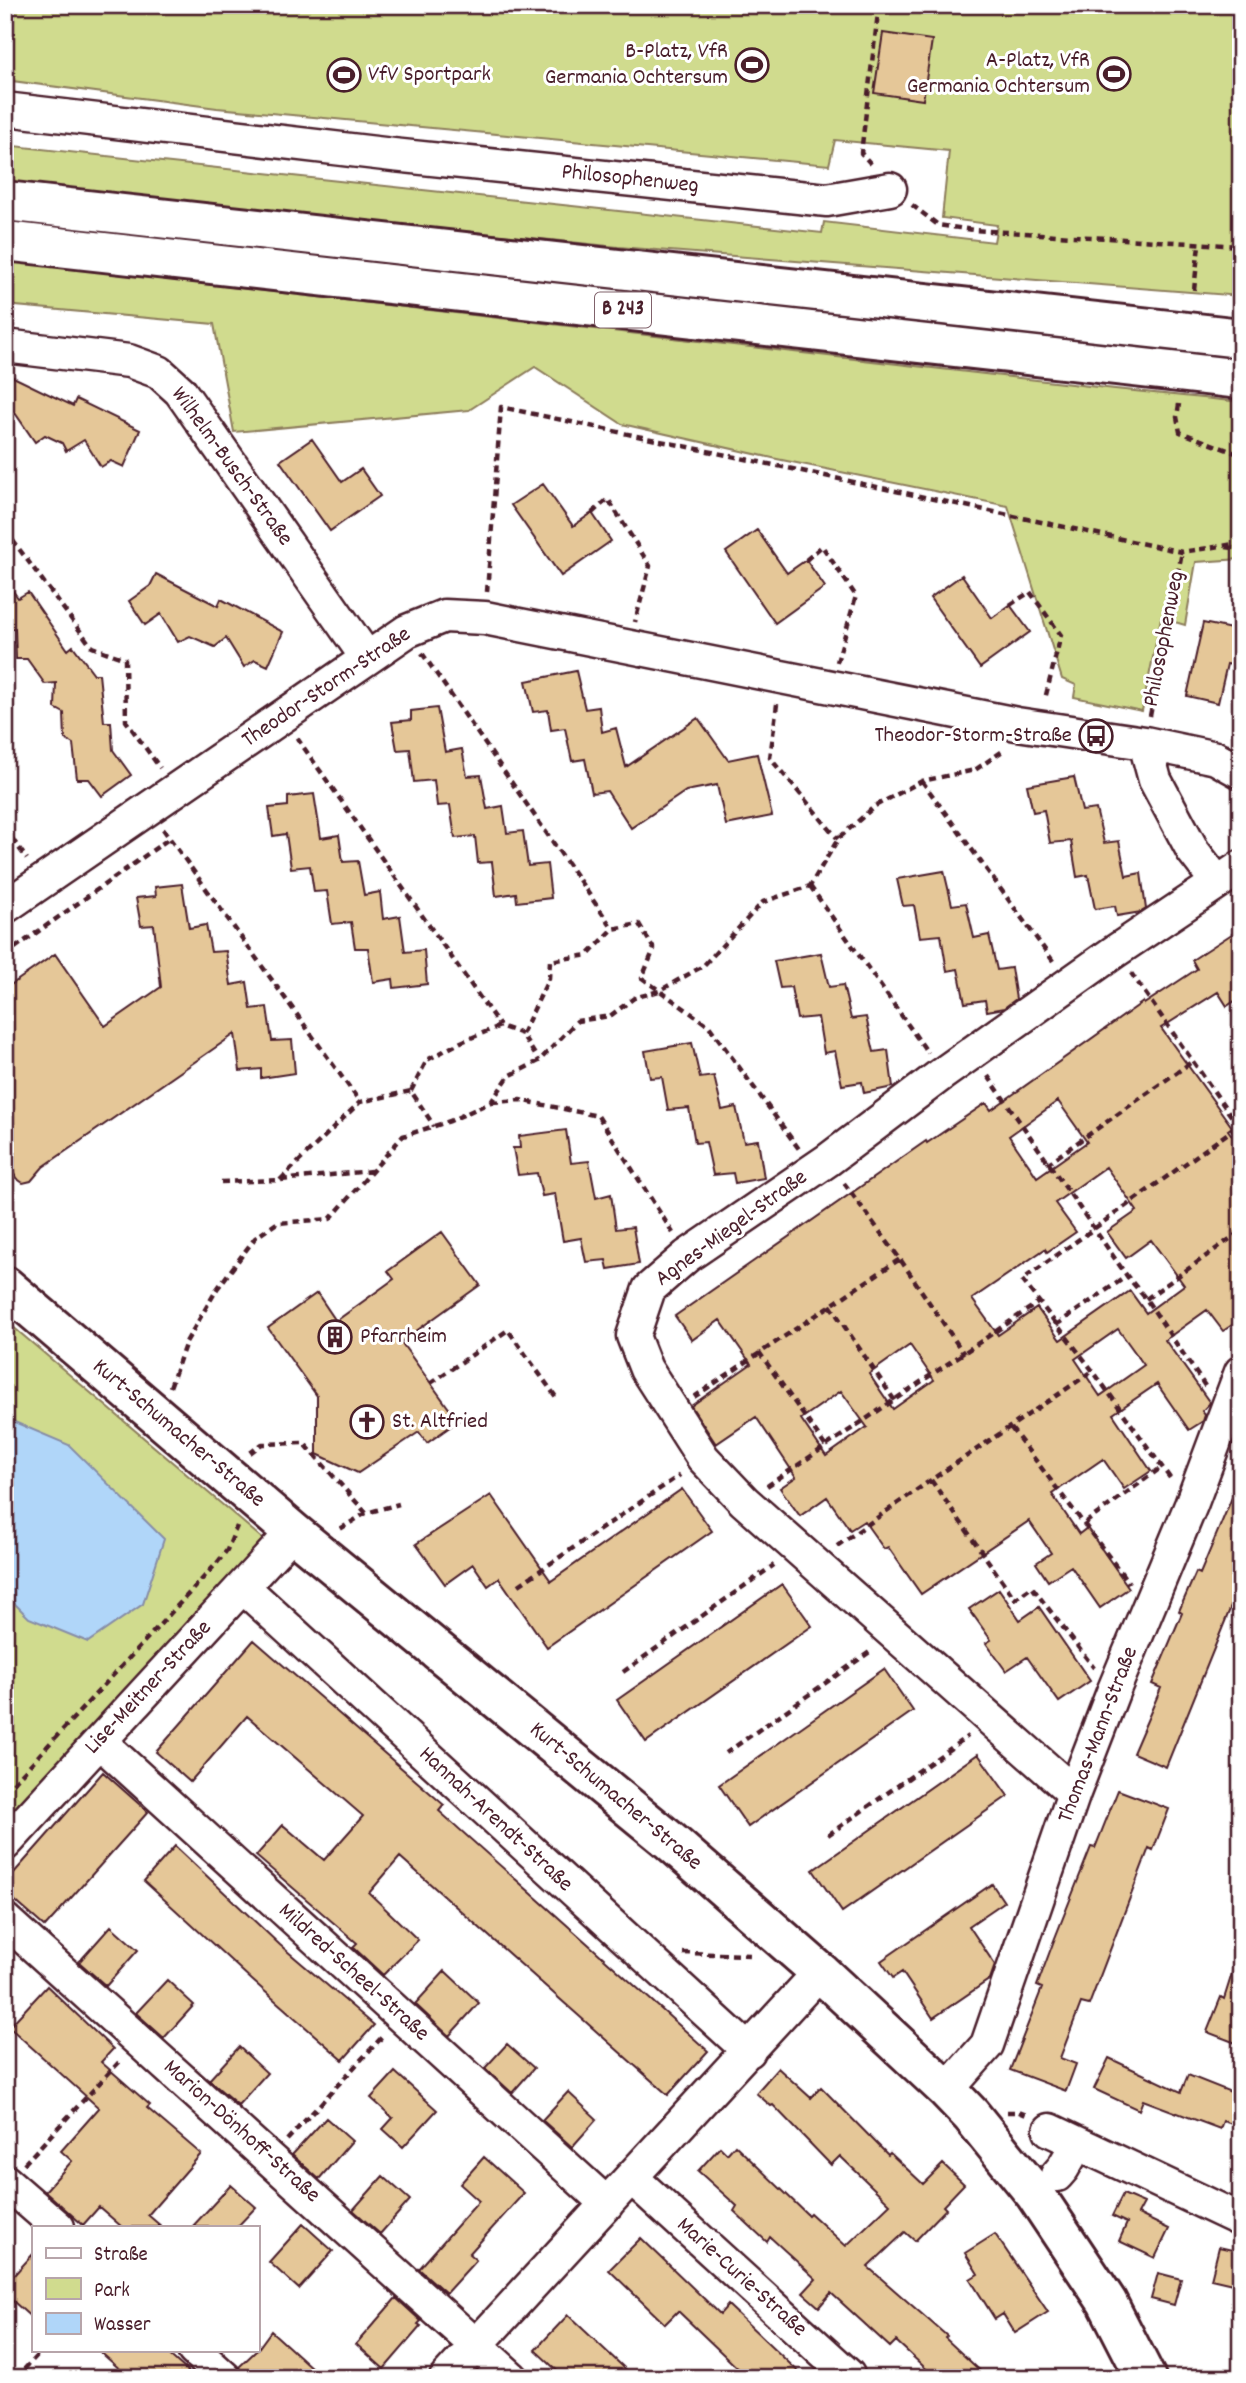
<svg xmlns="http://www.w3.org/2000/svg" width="1246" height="2383" font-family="Dekko,sans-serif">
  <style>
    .green { fill: #d0db8e; stroke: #8d7d5c; stroke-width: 2 }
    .water { fill: #b0d6f9; stroke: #878da7; stroke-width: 2 }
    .building { fill: #e5c798; stroke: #4a1f2b; stroke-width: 2; fill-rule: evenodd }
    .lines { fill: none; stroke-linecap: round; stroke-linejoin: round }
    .minor-casing { stroke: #4a1f2b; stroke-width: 37 }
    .major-casing { stroke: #4a1f2b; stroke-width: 44 }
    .highway-casing { stroke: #4a1f2b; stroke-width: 44 }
    .path { stroke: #4a1f2b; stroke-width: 4.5; stroke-dasharray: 7 5; stroke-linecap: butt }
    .minor { stroke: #fff; stroke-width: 32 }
    .major { stroke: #fff; stroke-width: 38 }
    .highway { stroke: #fff; stroke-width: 38 }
    .labels { text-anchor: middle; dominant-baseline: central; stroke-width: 6; stroke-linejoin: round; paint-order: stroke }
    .shield { fill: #fff; stroke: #80626b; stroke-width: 2 }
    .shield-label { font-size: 21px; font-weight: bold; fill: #4a1f2b }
    .poi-label { font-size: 23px; fill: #4a1f2b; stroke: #fff; text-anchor: end }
    .street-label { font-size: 23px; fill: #4a1f2b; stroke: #fff }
  </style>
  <rect width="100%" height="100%" fill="#fff"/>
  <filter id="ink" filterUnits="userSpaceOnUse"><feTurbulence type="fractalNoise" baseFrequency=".0143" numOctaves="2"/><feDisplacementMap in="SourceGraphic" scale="14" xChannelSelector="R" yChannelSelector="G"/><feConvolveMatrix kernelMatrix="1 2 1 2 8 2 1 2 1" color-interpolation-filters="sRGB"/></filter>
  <g filter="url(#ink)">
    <path class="green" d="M 5,5 L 1241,5 L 1241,296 L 618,247 L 5,184 L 5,145 L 822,233 L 824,222 L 994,242 L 997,225 L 942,218 L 949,151 L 835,140 L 829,165 L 217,108 L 5,80 Z
      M 5,261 L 1115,389 L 1241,402 L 1241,559 L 1196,562 L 1185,625 L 1161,618 L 1142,711 L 1074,697 L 1076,685 L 1062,679 L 1008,506 L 777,459 L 622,424 L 535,367 L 469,410 L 234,432 L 214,324 L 5,305 Z
      M 5,1320 L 264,1540 L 221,1590 L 5,1823 Z"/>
    <path class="water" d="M 5,1418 L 69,1445 L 164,1539 L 143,1604 L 88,1642 L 29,1618 L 5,1594 Z"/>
    <path class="building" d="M 883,33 L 932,40 L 923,100 L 874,93 Z
      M 5,373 L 73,406 L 76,399 L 140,430 L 124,467 L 111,461 L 101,467 L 84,440 L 66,451 L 62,443 L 45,435 L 35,442 L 15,413 L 5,420 Z
      M 312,439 L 342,482 L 361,469 L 380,496 L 330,531 L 280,461 Z
      M 543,484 L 573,526 L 592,513 L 611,541 L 561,576 L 511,505 Z
      M 757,530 L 787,573 L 806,560 L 825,587 L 775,623 L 726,552 Z
      M 156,574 L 218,606 L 221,599 L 283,632 L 268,666 L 255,660 L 244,667 L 226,638 L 215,647 L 190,636 L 178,642 L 161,614 L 145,625 L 129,601 L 150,586 Z
      M 962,575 L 992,618 L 1010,605 L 1030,632 L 980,668 L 930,598 Z
      M 5,580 L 18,598 L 28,592 L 68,650 L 73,646 L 94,674 L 99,674 L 104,722 L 111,722 L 113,750 L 131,775 L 102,796 L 89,779 L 77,779 L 73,744 L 65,739 L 64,713 L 55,708 L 56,683 L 45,684 L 27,659 L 16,659 L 15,628 L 5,629 Z
      M 1203,623 L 1241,631 L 1241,667 L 1227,664 L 1218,703 L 1187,696 Z
      M 576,671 L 585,709 L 599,707 L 602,732 L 616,728 L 626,767 L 698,718 L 728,760 L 757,754 L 772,816 L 726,825 L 717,785 L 686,791 L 631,828 L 607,791 L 592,793 L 585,759 L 572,761 L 565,728 L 551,730 L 548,710 L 533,712 L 526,681 Z
      M 437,708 L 445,752 L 462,749 L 467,776 L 481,775 L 487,809 L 503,806 L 507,833 L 523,831 L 528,866 L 547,864 L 551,898 L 517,902 L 516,893 L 496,896 L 492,862 L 478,863 L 475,836 L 455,838 L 450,805 L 437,806 L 434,780 L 414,782 L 410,749 L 397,750 L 392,722 L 411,720 L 411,711 Z
      M 1074,777 L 1082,811 L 1096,809 L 1104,843 L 1119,841 L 1126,876 L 1141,873 L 1146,909 L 1141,912 L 1117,916 L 1115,906 L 1095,909 L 1088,875 L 1077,877 L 1071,841 L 1050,843 L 1044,810 L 1033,812 L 1027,785 Z
      M 314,794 L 321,838 L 339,835 L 343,862 L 358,861 L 364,895 L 380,892 L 383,919 L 400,916 L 405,952 L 424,950 L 427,984 L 394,988 L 393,979 L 373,982 L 368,948 L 355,948 L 351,922 L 332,924 L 327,891 L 314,892 L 310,866 L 291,868 L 286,834 L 273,836 L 269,808 L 288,806 L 288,797 Z
      M 944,871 L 952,905 L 966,903 L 974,938 L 989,935 L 997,970 L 1011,968 L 1016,999 L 1004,1008 L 987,1011 L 985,1000 L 965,1003 L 958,969 L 947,971 L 941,935 L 920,937 L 914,905 L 903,906 L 897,879 Z
      M 182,884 L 189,928 L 206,925 L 211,952 L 226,951 L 231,985 L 247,982 L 251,1009 L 267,1007 L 272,1041 L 292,1040 L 295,1073 L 261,1078 L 261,1069 L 240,1071 L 235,1034 L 43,1167 L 31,1181 L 23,1183 L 16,1178 L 12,1170 L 13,1164 L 5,1152 L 5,989 L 55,954 L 105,1026 L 161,987 L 154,925 L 141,926 L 136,898 L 156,896 L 155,887 Z
      M 1241,928 L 1241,997 L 1227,1006 L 1218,992 L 1161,1028 L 1232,1127 L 1228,1130 L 1241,1148 L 1241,1319 L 1223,1331 L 1207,1310 L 1165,1340 L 1210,1403 L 1202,1411 L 1205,1415 L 1203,1421 L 1189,1430 L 1157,1384 L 1113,1414 L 1151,1471 L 1124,1489 L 1103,1459 L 1052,1494 L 1079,1534 L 1087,1528 L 1129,1588 L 1100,1608 L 1071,1566 L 1048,1581 L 1036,1563 L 1051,1553 L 1029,1521 L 921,1594 L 888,1547 L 884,1549 L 864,1521 L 850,1530 L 827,1497 L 800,1516 L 780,1488 L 796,1477 L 756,1417 L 716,1444 L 691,1406 L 751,1364 L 720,1320 L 692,1340 L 675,1316 L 926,1141 L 927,1143 L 986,1103 L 991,1110 L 1143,1002 L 1144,1004 L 1197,969 L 1192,960 ZM 1058,1101 L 1087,1142 L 1037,1177 L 1009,1136 ZM 1106,1167 L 1137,1211 L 1107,1232 L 1126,1258 L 1151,1240 L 1184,1285 L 1146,1313 L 1130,1291 L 1060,1340 L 1037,1308 L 998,1335 L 972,1299 L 1045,1249 L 1047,1252 L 1076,1232 L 1055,1203 ZM 1118,1329 L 1144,1365 L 1100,1396 L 1075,1359 ZM 910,1345 L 934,1380 L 893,1409 L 869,1374 ZM 841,1391 L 867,1427 L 826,1456 L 801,1419 Z
      M 821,953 L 829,987 L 843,985 L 851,1019 L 866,1017 L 874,1052 L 888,1050 L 893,1087 L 864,1093 L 862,1082 L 842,1085 L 835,1051 L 824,1053 L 818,1017 L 797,1019 L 791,987 L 780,988 L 774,961 Z
      M 692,1043 L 700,1078 L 714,1076 L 722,1110 L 736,1107 L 744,1142 L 758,1140 L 764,1178 L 735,1183 L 733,1173 L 713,1175 L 706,1142 L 695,1143 L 689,1108 L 668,1110 L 662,1077 L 650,1078 L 645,1051 Z
      M 566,1130 L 571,1163 L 589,1161 L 596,1198 L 611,1194 L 616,1229 L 633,1227 L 639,1264 L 608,1269 L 606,1260 L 586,1262 L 581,1238 L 563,1241 L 555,1194 L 542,1196 L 537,1173 L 518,1175 L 513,1148 L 520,1148 L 519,1136 Z
      M 442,1232 L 480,1285 L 401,1342 L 458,1421 L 427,1443 L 419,1432 L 358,1473 L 317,1454 L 317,1396 L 268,1328 L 317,1293 L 336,1321 L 394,1279 L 388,1271 Z
      M 1241,1476 L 1241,1582 L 1166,1767 L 1133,1753 L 1161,1688 L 1152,1684 L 1182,1613 L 1179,1611 L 1196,1572 L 1200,1574 Z
      M 682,1489 L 712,1531 L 547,1647 L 499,1578 L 488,1586 L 473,1564 L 445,1584 L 416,1544 L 491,1495 L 551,1581 Z
      M 782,1584 L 812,1626 L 646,1742 L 617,1700 Z
      M 999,1589 L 1020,1620 L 1039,1607 L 1090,1681 L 1059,1702 L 1027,1657 L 1006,1671 L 986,1643 L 991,1640 L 969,1609 Z
      M 254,1640 L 444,1805 L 439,1811 L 708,2051 L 668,2095 L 400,1857 L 369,1893 L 418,1940 L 383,1975 L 353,1947 L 357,1943 L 256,1856 L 283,1825 L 324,1860 L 363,1816 L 247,1716 L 190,1782 L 156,1752 Z
      M 884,1669 L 913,1711 L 748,1827 L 719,1785 Z
      M 978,1754 L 1008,1796 L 842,1912 L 813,1870 Z
      M 103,1772 L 148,1812 L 45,1927 L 5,1892 L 5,1883 Z
      M 1118,1790 L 1169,1809 L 1153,1850 L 1149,1848 L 1089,2005 L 1081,2003 L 1060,2058 L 1076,2064 L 1066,2091 L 1010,2070 L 1042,1988 L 1037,1986 L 1053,1943 L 1091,1847 L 1095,1848 Z
      M 175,1846 L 280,1945 L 374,2025 L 343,2060 L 253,1981 L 144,1881 Z
      M 992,1884 L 1004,1902 L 969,1926 L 995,1965 L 990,1979 L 933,2018 L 902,1972 L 893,1978 L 881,1961 Z
      M 111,1926 L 138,1950 L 106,1986 L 79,1962 Z
      M 1236,1961 L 1241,1962 L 1241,2045 L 1207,2032 L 1221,1997 L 1224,1999 Z
      M 445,1971 L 479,2003 L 449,2036 L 415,2004 Z
      M 167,1980 L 194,2005 L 164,2038 L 136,2013 Z
      M 47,1986 L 113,2049 L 101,2062 L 150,2105 L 147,2108 L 201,2154 L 148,2215 L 162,2227 L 122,2227 L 99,2207 L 83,2225 L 45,2191 L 72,2161 L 61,2151 L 99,2108 L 9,2027 Z
      M 507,2044 L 534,2068 L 512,2093 L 485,2068 Z
      M 239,2047 L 267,2073 L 238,2105 L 209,2080 Z
      M 1109,2058 L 1181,2092 L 1188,2075 L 1241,2096 L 1232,2124 L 1223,2121 L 1220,2129 L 1143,2100 L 1139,2110 L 1094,2089 Z
      M 778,2068 L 811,2098 L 821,2087 L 888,2155 L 890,2153 L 923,2184 L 943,2164 L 964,2184 L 943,2206 L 946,2209 L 915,2241 L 905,2232 L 868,2267 L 947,2336 L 945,2338 L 988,2378 L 936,2378 L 896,2341 L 890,2347 L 831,2293 L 819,2307 L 803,2293 L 816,2279 L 770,2237 L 767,2242 L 734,2211 L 737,2206 L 698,2171 L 720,2147 L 727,2154 L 735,2145 L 808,2215 L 810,2213 L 846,2246 L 890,2204 L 840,2156 L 831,2165 L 773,2105 L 771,2106 L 756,2093 Z
      M 395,2072 L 437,2110 L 403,2147 L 383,2129 L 393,2118 L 371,2098 Z
      M 568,2092 L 597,2119 L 572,2147 L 542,2120 Z
      M 326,2118 L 352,2141 L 319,2179 L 292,2155 Z
      M 484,2157 L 524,2193 L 469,2254 L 476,2260 L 446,2293 L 419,2269 L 479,2201 L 460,2184 Z
      M 383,2176 L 410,2200 L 380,2234 L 353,2210 Z
      M 231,2185 L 256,2207 L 237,2227 L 192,2227 Z
      M 1123,2194 L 1144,2203 L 1138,2214 L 1169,2229 L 1155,2258 L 1119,2241 L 1127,2223 L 1112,2216 Z
      M 303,2224 L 333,2251 L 299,2289 L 269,2262 Z
      M 995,2234 L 1048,2312 L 1015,2333 L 1003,2314 L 995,2319 L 970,2279 L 978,2274 L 965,2253 Z
      M 641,2238 L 720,2314 L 728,2305 L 805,2378 L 748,2378 L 678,2311 L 665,2324 L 609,2270 Z
      M 1219,2247 L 1241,2252 L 1241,2286 L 1211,2279 Z
      M 33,2254 L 33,2319 L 5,2294 L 5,2285 Z
      M 1158,2273 L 1181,2279 L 1174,2305 L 1151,2299 Z
      M 396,2298 L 421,2321 L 418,2324 L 421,2326 L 384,2369 L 356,2344 Z
      M 568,2315 L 635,2378 L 565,2378 L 535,2350 Z
      M 271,2331 L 323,2378 L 243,2378 L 239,2367 L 257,2350 Z
      M 98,2350 L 164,2350 L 195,2378 L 130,2378 Z"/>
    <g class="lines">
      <defs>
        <path id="minor" d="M 5,109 L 393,155 L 827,200 L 890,189
          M 5,346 L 129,361 L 159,372 L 180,391 L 367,658
          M 1145,743 L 1155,780 L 1193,851 L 1217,882
          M 5,907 L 407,631 L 444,616 L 485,618 L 1017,724 L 1145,743 L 1216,758 L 1241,772
          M 243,1587 L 749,2051
          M 100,1742 L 607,2204
          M 1074,1793 L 744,1501 L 703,1458 L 646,1369 L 633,1336 L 649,1289 L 687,1256 L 828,1160 L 942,1074 L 1114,952 L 1241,867
          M 5,1844 L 293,1532
          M 5,1920 L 512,2378
          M 947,2090 L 987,2045 L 1074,1793 L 1113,1692 L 1191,1505 L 1241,1372
          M 1050,2130 L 1241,2220
          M 1057,2175 L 1063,2168 L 1077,2144
          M 632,2178 L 848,2375 L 848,2378
          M 5,2181 L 58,2227
          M 194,2350 L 225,2378
          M 446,2378 L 820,1972"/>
        <path id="major" d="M 5,1286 L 293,1532 L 669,1840 L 820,1972 L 947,2090 L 971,2115 L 1035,2194 L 1107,2302 L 1146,2378"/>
        <path id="highway" d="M 5,201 L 1241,338
          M 5,241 L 1241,379"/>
      </defs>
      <use href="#minor" class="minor-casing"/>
      <use href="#major" class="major-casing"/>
      <use href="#highway" class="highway-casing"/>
      <path class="path" d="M 871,164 L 861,153 L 879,5
        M 912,205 L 938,225 L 973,230 L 1241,246
        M 1194,290 L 1199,245
        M 1179,404 L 1177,417 L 1180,432 L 1241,455
        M 592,513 L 608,499 L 650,566 L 635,622
        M 5,530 L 92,647 L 125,659 L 126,721 L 160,768
        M 1226,547 L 1241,549
        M 806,560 L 822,546 L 856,596 L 837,662
        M 487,592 L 501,407 L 1182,552 L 1241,543
        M 1010,605 L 1030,592 L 1061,635 L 1045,699
        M 422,653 L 613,929
        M 777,704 L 770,758 L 838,839
        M 1150,716 L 1182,552
        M 297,738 L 500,1026
        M 922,781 L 1053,961
        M 5,829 L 27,859
        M 163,829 L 360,1102
        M 810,886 L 928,1053
        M 5,955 L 170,838
        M 1131,973 L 1241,1130
        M 522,1034 L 549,978 L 550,961 L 588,955 L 613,929 L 639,924 L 654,949 L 642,978 L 709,1026 L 799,1149
        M 988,1076 L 1127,1276 L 1146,1299 L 1205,1386
        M 411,1091 L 427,1060 L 461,1042 L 500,1026 L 522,1034 L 539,1061
        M 492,1102 L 520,1100 L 598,1116 L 673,1233
        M 1047,1164 L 1193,1061
        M 280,1180 L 360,1102 L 411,1091 L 434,1126
        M 221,1182 L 280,1180 L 371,1171
        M 844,1183 L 900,1259 L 964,1354
        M 1146,1299 L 1241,1231
        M 830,1305 L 895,1401
        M 1056,1325 L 1127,1276
        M 759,1352 L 826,1447
        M 431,1383 L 508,1330 L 556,1397
        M 170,1387 L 186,1342 L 217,1289 L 255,1238 L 277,1223 L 330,1219 L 403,1136 L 450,1121 L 491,1102 L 509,1076 L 539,1061 L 577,1021 L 610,1016 L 634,998 L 659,991 L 703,966 L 763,902 L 810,886 L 838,839 L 875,806 L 922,781 L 975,770 L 1004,750
        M 694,1397 L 900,1259
        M 1011,1428 L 1129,1583
        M 250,1453 L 262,1444 L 304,1443 L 366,1513
        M 1170,1478 L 1093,1371 L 1022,1280 L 1238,1126
        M 931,1480 L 1015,1599 L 1032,1587 L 1094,1668
        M 767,1486 L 1039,1302
        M 1085,1523 L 1162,1467
        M 340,1529 L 366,1513 L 399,1504
        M 837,1546 L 931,1480 L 1093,1371
        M 519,1585 L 680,1475
        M 623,1672 L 774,1565
        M 726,1753 L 871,1651
        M 5,1792 L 217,1563 L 227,1550 L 237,1526
        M 828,1835 L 968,1736
        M 683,1953 L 750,1955
        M 1007,2112 L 1019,2112 L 1029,2116
        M 287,2140 L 383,2036
        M 24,2164 L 121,2060
        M 16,2378 L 42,2350"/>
      <use href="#minor" class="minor"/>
      <use href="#major" class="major"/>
      <use href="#highway" class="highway"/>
    </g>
  </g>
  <defs>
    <symbol id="stadium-ring" viewBox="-11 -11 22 22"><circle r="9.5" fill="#fff" stroke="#4a1f2b" stroke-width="1.5"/><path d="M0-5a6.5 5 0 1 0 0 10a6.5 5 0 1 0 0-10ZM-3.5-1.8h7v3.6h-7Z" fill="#4a1f2b"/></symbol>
    <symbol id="bus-ring" viewBox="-11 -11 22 22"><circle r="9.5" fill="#fff" stroke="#4a1f2b" stroke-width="1.5"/><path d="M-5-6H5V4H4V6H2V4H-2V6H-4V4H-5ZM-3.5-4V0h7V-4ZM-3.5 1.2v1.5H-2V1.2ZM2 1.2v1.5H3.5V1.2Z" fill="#4a1f2b"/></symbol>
    <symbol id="building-ring" viewBox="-11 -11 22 22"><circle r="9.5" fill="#fff" stroke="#4a1f2b" stroke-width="1.5"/><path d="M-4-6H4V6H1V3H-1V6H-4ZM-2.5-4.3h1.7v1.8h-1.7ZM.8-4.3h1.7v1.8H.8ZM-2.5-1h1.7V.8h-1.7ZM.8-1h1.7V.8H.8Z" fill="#4a1f2b"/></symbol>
    <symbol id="church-ring" viewBox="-11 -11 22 22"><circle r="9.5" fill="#fff" stroke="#4a1f2b" stroke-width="1.5"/><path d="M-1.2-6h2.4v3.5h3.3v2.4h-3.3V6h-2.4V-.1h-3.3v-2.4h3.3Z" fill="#4a1f2b"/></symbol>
  </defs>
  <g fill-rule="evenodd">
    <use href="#stadium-ring" x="733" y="46" width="38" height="38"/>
    <use href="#stadium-ring" x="1095" y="55" width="38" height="38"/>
    <use href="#stadium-ring" x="325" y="56" width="38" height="38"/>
    <use href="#bus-ring" x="1077" y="717" width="38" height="38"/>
    <use href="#building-ring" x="316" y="1318" width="38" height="38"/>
    <use href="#church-ring" x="348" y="1403" width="38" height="38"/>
  </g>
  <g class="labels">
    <rect class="shield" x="595" y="292.5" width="56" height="35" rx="5"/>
    <g class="shield-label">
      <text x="623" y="310">B 243</text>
    </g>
    <g class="poi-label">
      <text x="728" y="52">B-Platz, VfR<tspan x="728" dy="26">Germania Ochtersum</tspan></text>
      <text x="1090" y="61">A-Platz, VfR<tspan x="1090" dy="26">Germania Ochtersum</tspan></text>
      <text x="368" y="75" text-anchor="start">VfV Sportpark</text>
      <text x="1072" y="736">Theodor-Storm-Straße</text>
      <text x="360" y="1337" text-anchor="start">Pfarrheim</text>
      <text x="392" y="1422" text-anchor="start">St. Altfried</text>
    </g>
    <g class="street-label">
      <text transform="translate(630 180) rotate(6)">Philosophenweg</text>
      <text transform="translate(231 467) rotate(54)">Wilhelm-Busch-Straße</text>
      <text transform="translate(1165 639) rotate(-79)">Philosophenweg</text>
      <text transform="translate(327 688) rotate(-34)">Theodor-Storm-Straße</text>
      <text transform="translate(732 1229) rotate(-36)">Agnes-Miegel-Straße</text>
      <text transform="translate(178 1434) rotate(40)">Kurt-Schumacher-Straße</text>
      <text transform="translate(149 1688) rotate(-47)">Lise-Meitner-Straße</text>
      <text transform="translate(1099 1735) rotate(-69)">Thomas-Mann-Straße</text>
      <text transform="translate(615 1797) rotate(40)">Kurt-Schumacher-Straße</text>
      <text transform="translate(495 1820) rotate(43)">Hannah-Arendt-Straße</text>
      <text transform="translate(353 1973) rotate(42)">Mildred-Scheel-Straße</text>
      <text transform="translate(241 2132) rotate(42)">Marion-Dönhoff-Straße</text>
      <text transform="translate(741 2278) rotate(42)">Marie-Curie-Straße</text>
    </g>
  </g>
  <rect width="1246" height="2383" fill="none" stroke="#fff" stroke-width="28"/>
  <rect x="14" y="14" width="1218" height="2355" fill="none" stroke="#4a1f2b" stroke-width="2.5" filter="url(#ink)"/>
  <rect x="32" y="2226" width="228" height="126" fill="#ffffff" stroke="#b7a5aa" stroke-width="2"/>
  <rect x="46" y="2248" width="35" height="10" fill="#ffffff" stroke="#b7a5aa" stroke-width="2"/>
  <text x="94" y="2260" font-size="21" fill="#4a1f2b">Straße</text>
  <rect x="46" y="2278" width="35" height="21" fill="#d0db8e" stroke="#b7a5aa" stroke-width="2"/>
  <text x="94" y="2296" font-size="21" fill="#4a1f2b">Park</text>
  <rect x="46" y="2313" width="35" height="21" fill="#b0d6f9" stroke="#b7a5aa" stroke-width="2"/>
  <text x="94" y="2330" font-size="21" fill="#4a1f2b">Wasser</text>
</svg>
